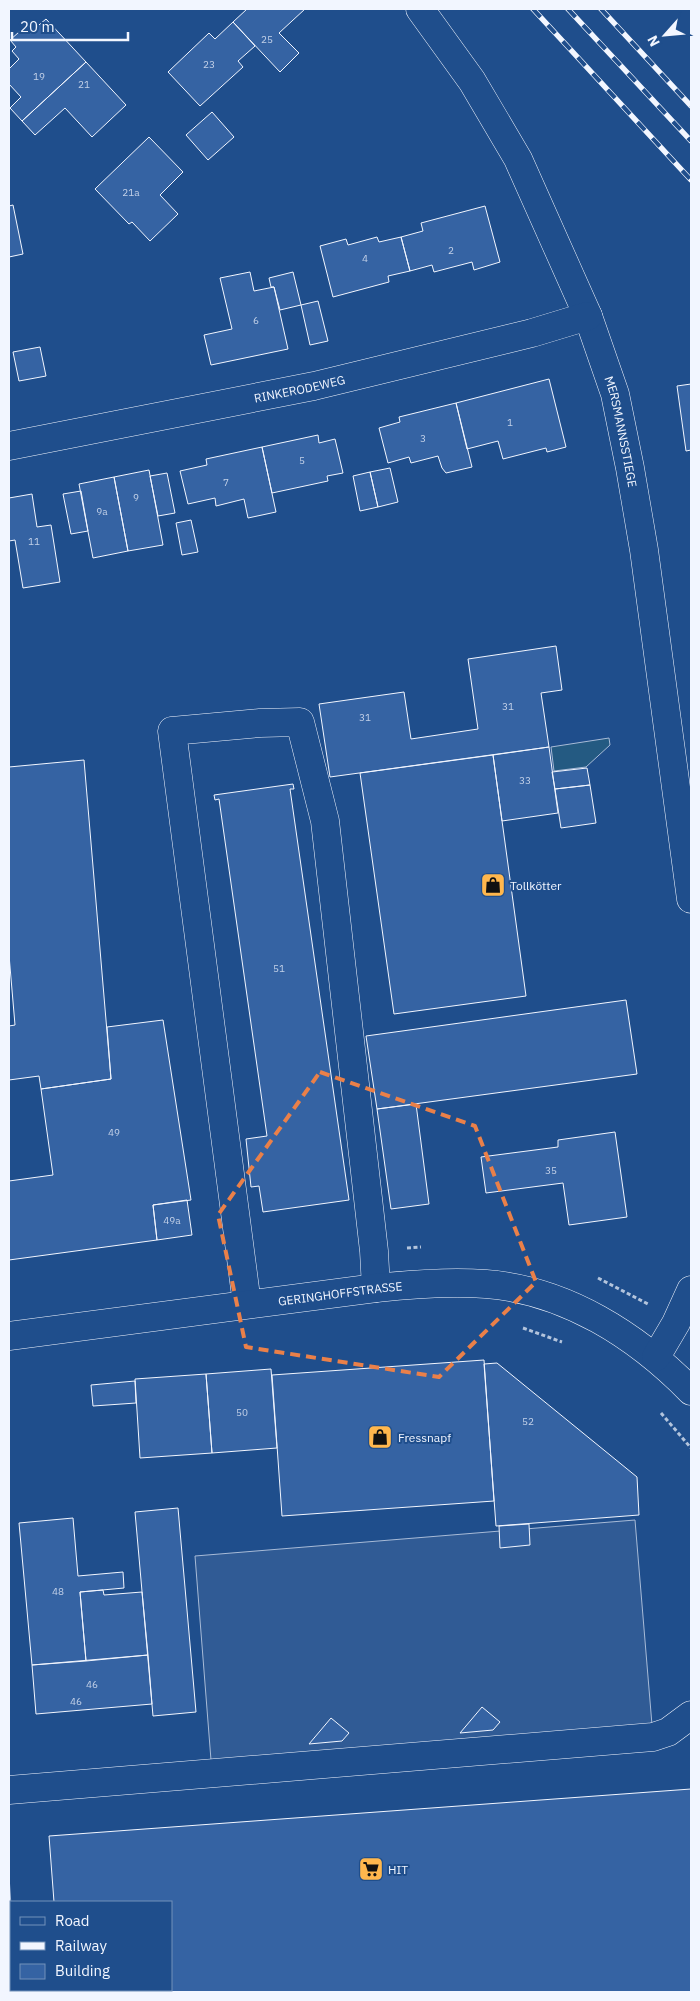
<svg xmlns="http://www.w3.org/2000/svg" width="700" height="2001" font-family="'IBM Plex Sans',sans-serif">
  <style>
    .green { fill: #245a82; stroke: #a8bbd7 }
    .parking { fill: #305b95; stroke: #a8bbd7 }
    .building { fill: #3563a3; stroke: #f2f6ff }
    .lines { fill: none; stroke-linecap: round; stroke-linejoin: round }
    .minor-casing { stroke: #f2f6ff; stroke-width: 29 }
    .path { stroke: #b3c4dc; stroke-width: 3; stroke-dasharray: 4 2.5; stroke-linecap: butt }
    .minor { stroke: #1f4e8c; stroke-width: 28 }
    .rail-casing { stroke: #f2f6ff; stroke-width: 5.5 }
    .rail { stroke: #1f4e8c; stroke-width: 4; stroke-dasharray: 11; stroke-linecap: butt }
    .marked { fill: none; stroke: #ea8049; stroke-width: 4; stroke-dasharray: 10 6; stroke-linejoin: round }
    .labels { text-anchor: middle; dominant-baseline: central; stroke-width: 4; stroke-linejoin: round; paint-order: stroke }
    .number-label { font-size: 10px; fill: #c3d1e8 }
    .street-label { font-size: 12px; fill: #f2f6ff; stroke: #1f4e8c }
    .poi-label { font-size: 12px; fill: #f2f6ff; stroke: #1f4e8c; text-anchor: start }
  </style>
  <rect width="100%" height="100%" fill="#1f4e8c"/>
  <path class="green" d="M 609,738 L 610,745 L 586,767 L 554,771 L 551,747 Z"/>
  <path class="parking" d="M 635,1520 L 653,1737 L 212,1773 L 195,1556 Z
    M 9,1876 L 11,1906 L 11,1990 L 18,1990 L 18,1992 L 9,1992 Z"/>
  <path class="building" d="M 247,9 L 305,9 L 279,33 L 299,53 L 280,72 L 233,22 Z
    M 46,19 L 86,62 L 22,121 L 10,108 L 21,97 L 9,84 L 9,69 L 19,59 L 12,51 L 16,47 L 10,40 L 28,24 L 33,30 Z
    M 233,22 L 255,46 L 238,61 L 243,67 L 200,106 L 168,72 L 209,33 L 215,39 Z
    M 86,62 L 126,105 L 92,137 L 65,108 L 35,135 L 22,121 Z
    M 212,112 L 234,137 L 208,160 L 186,135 Z
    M 149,137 L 183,172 L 160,195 L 178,214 L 150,241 L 132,222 L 129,224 L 95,189 Z
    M 13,205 L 23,254 L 9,257 L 9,206 Z
    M 485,206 L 500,262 L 474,270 L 472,262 L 434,272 L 432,265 L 410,271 L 401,237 L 423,231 L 421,223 Z
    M 377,237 L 379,242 L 401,237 L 410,271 L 388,276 L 389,282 L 333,297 L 320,246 L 346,239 L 348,245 Z
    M 250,272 L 254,291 L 274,287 L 288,349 L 211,365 L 204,335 L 232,329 L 220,278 Z
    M 293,272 L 301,305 L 280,310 L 274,287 L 271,287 L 269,278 Z
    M 318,301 L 328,341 L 310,345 L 301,305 Z
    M 40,347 L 46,376 L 19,381 L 13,352 Z
    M 549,379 L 566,447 L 547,452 L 546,448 L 503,459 L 498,441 L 467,449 L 456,403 Z
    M 691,384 L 691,450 L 686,451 L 677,386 Z
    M 456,403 L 472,467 L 446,473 L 442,468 L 438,456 L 411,463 L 409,457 L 388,463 L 379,428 L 400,422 L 399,417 Z
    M 318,435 L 319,443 L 335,439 L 343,473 L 327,476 L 328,481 L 272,493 L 262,447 Z
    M 262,447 L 276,512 L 248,518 L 244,499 L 216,506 L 215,498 L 188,504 L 180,471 L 207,465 L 206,459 Z
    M 390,468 L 398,502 L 378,507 L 370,472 Z
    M 149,470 L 163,545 L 128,551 L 114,477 Z
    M 370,472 L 378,507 L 360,511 L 353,476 Z
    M 167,473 L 175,513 L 158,516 L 150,476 Z
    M 114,477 L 128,551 L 93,558 L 79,484 Z
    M 81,491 L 88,531 L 71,534 L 63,494 Z
    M 32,494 L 37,527 L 51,525 L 60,582 L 23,588 L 15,540 L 9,541 L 9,498 Z
    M 191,520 L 198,552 L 182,555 L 176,523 Z
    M 556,646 L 562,690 L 541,693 L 549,747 L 330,777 L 319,704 L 404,692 L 411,739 L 478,729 L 468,659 Z
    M 549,747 L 558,813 L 502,821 L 493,755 Z
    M 493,755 L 526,996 L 394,1014 L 360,773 Z
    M 84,760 L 111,1079 L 41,1089 L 39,1076 L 9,1080 L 9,1026 L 15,1025 L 9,955 L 9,767 Z
    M 587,768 L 590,785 L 555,789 L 552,772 Z
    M 293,784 L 294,789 L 290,789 L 349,1200 L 263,1212 L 259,1186 L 251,1187 L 246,1139 L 267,1136 L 219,799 L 215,800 L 214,795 Z
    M 590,785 L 596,823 L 561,828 L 555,789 Z
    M 626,1000 L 637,1074 L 377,1109 L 366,1036 Z
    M 163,1020 L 191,1200 L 153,1205 L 157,1240 L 9,1260 L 9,1181 L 53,1175 L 41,1089 L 111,1079 L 107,1027 Z
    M 416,1104 L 429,1204 L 391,1209 L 377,1109 Z
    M 615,1132 L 627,1217 L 569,1225 L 563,1183 L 486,1193 L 481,1157 L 558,1147 L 558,1140 Z
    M 187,1200 L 192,1235 L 157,1240 L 153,1205 Z
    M 484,1360 L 494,1501 L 282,1516 L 272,1375 Z
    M 497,1363 L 637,1477 L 639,1515 L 496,1526 L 484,1364 Z
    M 271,1369 L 277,1448 L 212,1453 L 206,1374 Z
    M 206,1374 L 212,1453 L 140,1458 L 135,1379 Z
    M 135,1381 L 136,1403 L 93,1406 L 91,1385 Z
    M 178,1508 L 196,1712 L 153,1716 L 135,1512 Z
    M 73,1518 L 78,1576 L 123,1572 L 124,1588 L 80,1592 L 86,1661 L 32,1665 L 19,1523 Z
    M 529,1524 L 530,1545 L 500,1548 L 499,1526 Z
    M 103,1590 L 104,1595 L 142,1592 L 148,1655 L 86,1661 L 80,1592 Z
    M 148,1655 L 152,1704 L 36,1714 L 32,1665 Z
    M 482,1707 L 500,1722 L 493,1730 L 460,1733 Z
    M 331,1718 L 349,1733 L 342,1741 L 309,1744 Z
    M 691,1789 L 691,1992 L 60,1992 L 60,1990 L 171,1990 L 171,1902 L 54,1902 L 49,1836 Z"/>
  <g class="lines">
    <defs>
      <g id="minor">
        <path id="s1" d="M 420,9 L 472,81 L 518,159 L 588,316 L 615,394 L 630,468 L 644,550 L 691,899"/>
        <path id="s2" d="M 9,446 L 314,386 L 532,333 L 588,316"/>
        <path d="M 247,1304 L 172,731 L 260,723 L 300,722 L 325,821 L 374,1251 L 376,1288"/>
        <path id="s3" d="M 9,1336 L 376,1288 C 413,1284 449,1281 486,1284 C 566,1290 637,1336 691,1391"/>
        <path d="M 656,1357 L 676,1323 L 691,1290"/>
        <path d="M 9,1790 L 653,1737 L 668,1732 L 691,1715"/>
      </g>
    </defs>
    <use href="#minor" class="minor-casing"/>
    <path class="path" d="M 407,1248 L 421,1247
      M 598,1278 L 648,1304
      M 523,1328 L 562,1342
      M 661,1413 L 691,1448"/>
    <use href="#minor" class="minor"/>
    <defs>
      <path id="rail" d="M 533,9 L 691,180
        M 568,9 L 691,141
        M 601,9 L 691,106"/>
    </defs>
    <use href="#rail" class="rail-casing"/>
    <use href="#rail" class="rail"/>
  </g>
  <path class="marked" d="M 320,1072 L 475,1126 L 536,1282 L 439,1377 L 246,1347 L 218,1215 Z"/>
  <defs>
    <symbol id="shop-square" viewBox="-11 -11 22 22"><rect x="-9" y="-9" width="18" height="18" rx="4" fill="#ffb74d" stroke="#1f4e8c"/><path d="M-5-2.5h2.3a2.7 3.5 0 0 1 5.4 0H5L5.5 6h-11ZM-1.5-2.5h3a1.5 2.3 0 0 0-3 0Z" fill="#111"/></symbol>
    <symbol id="supermarket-square" viewBox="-11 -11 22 22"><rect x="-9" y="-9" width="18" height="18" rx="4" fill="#ffb74d" stroke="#1f4e8c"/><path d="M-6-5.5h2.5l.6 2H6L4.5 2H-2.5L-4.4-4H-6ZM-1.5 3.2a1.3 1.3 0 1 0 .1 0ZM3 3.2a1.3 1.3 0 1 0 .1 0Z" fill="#111"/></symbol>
  </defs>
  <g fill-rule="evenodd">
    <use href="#shop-square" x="479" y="871" width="28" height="28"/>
    <use href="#shop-square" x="366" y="1423" width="28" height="28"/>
    <use href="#supermarket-square" x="357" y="1855" width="28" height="28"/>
  </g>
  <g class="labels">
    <g class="number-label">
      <text x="267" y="39">25</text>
      <text x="209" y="64">23</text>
      <text x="39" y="76">19</text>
      <text x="84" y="84">21</text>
      <text x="131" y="192">21a</text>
      <text x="451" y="250">2</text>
      <text x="365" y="258">4</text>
      <text x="256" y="320">6</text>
      <text x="510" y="422">1</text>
      <text x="423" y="438">3</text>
      <text x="302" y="460">5</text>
      <text x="226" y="482">7</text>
      <text x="136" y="497">9</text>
      <text x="102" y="511">9a</text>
      <text x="34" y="541">11</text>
      <text x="508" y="706">31</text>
      <text x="365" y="717">31</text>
      <text x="525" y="780">33</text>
      <text x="279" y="968">51</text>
      <text x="114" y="1132">49</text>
      <text x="551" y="1170">35</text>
      <text x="172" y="1220">49a</text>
      <text x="242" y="1412">50</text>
      <text x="528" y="1421">52</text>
      <text x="58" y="1591">48</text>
      <text x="92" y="1684">46</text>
      <text x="76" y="1701">46</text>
    </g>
    <g class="street-label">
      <text stroke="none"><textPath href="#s2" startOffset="296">RINKERODEWEG</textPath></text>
      <text stroke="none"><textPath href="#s1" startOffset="472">MERSMANNSSTIEGE</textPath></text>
      <text stroke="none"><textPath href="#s3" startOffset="334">GERINGHOFFSTRASSE</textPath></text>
    </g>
    <g class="poi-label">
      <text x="510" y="885">Tollkötter</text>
      <text x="398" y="1437">Fressnapf</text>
      <text x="388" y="1869">HIT</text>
    </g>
  </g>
  <rect width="700" height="2001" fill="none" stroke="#f2f6ff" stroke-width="20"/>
  <rect x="10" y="1901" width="162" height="90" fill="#1f4e8c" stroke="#7391ba"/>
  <rect x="20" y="1917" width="25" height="8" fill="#1f4e8c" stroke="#7391ba"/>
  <text x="55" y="1926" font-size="15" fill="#f2f6ff">Road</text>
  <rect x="20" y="1942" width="25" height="8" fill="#f2f6ff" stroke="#7391ba"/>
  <text x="55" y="1951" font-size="15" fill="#f2f6ff">Railway</text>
  <rect x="20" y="1964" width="25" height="15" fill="#3563a3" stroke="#7391ba"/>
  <text x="55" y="1976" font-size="15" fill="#f2f6ff">Building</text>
  <g transform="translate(665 35) rotate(243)" stroke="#1f4e8c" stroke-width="4" paint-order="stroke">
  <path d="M0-4L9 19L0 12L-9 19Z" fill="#f2f6ff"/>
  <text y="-8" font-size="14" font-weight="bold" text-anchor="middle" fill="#f2f6ff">N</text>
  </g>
  <path d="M12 32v8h116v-8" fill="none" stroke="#f2f6ff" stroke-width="2.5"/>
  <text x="20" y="32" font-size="15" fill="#f2f6ff" stroke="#1f4e8c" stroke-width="4" paint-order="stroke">20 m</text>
</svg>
